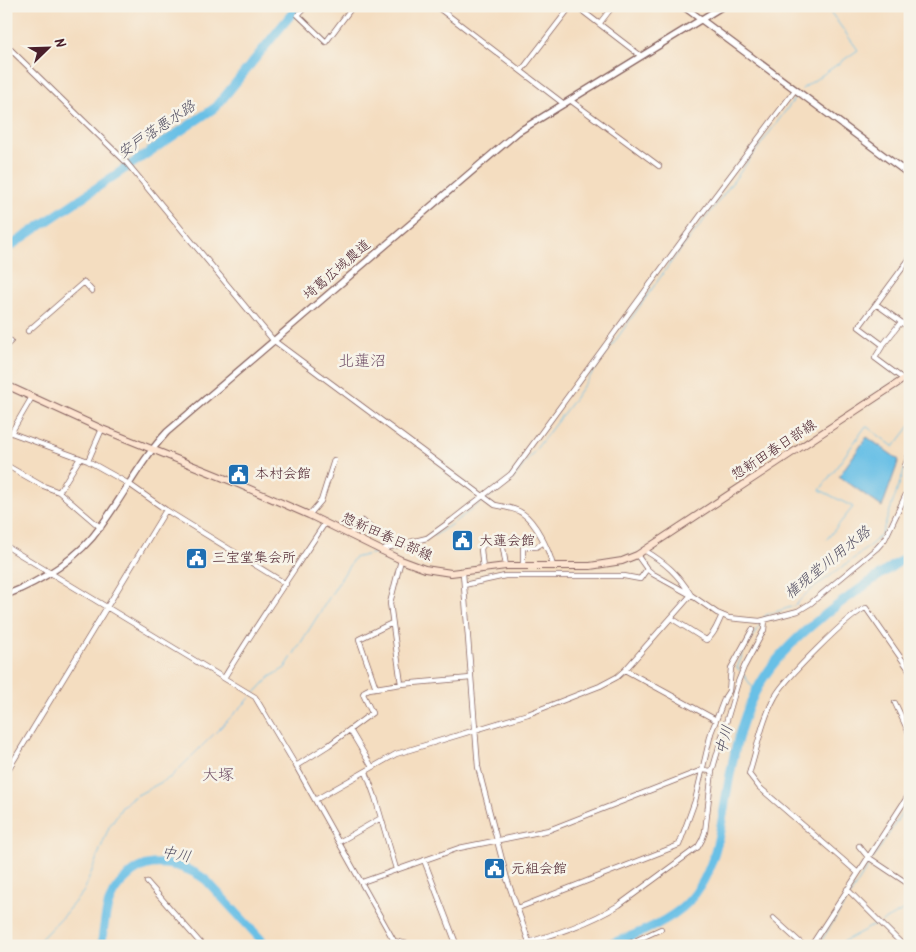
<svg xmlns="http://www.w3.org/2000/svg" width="916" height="952" font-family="Kalam,'Klee One',sans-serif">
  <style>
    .water { fill: #69c0e6; stroke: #5a7088 }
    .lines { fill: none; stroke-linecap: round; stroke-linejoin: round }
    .stream { stroke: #69c0e6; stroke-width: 1 }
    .river { stroke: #69c0e6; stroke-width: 9 }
    .minor-casing { stroke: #86625f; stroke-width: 6 }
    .tertiary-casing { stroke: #86625f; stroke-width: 8 }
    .secondary-casing { stroke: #86625f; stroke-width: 8 }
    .minor { stroke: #fff; stroke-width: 4.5 }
    .tertiary { stroke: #fff; stroke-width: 5.5 }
    .secondary { stroke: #fde4d0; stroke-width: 6 }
    .labels { text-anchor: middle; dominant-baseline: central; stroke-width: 5; stroke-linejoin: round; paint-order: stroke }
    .street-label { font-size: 14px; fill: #4a1f2b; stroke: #f7f3e8 }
    .poi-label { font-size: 14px; fill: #4a1f2b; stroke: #f7f3e8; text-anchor: start }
    .water-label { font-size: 15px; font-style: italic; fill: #534f63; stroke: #f7f3e8 }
    .quarter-label { font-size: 16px; fill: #76566d; stroke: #f7f3e8 }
  </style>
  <rect width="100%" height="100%" fill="#f7f3e8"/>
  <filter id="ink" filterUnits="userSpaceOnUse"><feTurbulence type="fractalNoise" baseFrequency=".02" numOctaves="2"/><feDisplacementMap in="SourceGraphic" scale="10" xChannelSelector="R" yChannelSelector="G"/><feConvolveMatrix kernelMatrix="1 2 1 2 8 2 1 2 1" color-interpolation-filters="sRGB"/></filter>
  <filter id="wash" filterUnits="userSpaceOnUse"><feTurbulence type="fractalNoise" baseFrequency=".0096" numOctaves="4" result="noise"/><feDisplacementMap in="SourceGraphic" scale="20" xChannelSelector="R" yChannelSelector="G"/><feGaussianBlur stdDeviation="1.12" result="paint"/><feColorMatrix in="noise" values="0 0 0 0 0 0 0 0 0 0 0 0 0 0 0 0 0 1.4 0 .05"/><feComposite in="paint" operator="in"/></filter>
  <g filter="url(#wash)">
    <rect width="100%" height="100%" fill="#f4ddc0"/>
    <path class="water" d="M 867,437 L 899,460 L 882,507 L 839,476 Z"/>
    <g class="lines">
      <path class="stream" d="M 802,89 L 858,50 L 826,6
        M 434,536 L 449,526 L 513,479 L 569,406 L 671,262 L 712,210 L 795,98
        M 827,539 L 853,507 L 820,490 L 866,426 L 894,447 L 910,426
        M 387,550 L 426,540
        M 764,618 L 766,615 L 794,606 L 808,592 L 857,556 L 874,542 L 882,533 L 905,468
        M 741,671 L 737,668 L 744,650 L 761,623
        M 743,674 L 756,692
        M 253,695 L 270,677 L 285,668 L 354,558 L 378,552
        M 873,859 L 910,800
        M 882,922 L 910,907
        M 34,946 L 62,917 L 84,891 L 109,827 L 122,807 L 130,799 L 171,777 L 251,697
        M 818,946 L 871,862
        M 835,946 L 878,923"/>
      <path class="river" d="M 6,249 L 216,107 L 298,6
        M 101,946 C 104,931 104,915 110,900 C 116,885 135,866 152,864 C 170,862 192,869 206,880 L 267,946
        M 604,946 C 630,937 660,926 682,908 C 719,876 721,819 730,775 C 736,743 744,710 761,682 C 792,630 861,589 910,554"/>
    </g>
  </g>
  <g filter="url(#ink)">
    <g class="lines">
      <defs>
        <path id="minor" d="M 306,6 L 298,15 L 326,42 L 353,6
          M 436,6 L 564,104
          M 576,6 L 641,56
          M 599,24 L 613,6
          M 6,45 L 126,162 L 273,340 L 495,505 C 504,507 515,508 522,513 C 536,522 549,550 553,566
          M 521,71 L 571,6
          M 570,100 L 659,166
          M 901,169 L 910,160
          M 876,304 L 901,322
          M 910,329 L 901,322 L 883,345 L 875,358 L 910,384
          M 28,331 L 84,282 L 92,291
          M 883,345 L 859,327 L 910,258
          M 6,346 L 11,341
          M 6,431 L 88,461 L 129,484 L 166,510 L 286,584
          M 11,433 L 32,397
          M 88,461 L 102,429
          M 6,465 L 41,485 L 59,492 L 101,528
          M 905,466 L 910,452
          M 59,492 L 80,458
          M 309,515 L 321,501 L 334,460
          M 349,535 L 363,521 L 372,529
          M 502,542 L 506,566
          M 6,546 L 255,697 L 296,766 L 394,941 L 416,946
          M 523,547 L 536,547 L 544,542
          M 381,551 L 386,548 L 427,538 L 452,520 L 511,474 L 703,212 L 795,90
          M 637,555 L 647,569 L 653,574 L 691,595 L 717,613 L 729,618 L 760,621 L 798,611 L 811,603 L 877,548 L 885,539 L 910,486
          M 483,569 L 481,549 L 483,545 L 496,541 L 523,544 L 523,566
          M 463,573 L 478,767 L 507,879 L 529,942
          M 464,585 L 505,576 L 624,576 L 640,579 L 647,569
          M 671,618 L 706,640 C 714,636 718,623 722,615
          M 625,670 L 716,720
          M 224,678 C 256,625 291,575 325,523
          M 401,684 L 390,603 L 401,560
          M 376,688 L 359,639 L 392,623
          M 895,703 L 910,735
          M 350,730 L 372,767
          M 296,766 L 329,745 L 372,713 L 363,694 L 365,691 L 369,689 L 401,684 L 471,678
          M 366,772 L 375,797 L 396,869
          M 6,773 L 166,510
          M 315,800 L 396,754 L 528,714 L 600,686 L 617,677 L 625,670 L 691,595 C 678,574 666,563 644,550
          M 339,842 L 381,818
          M 859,846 L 868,857 L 910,885
          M 424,860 L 457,946
          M 858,873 L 759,787 L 749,774 C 757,749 762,720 775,697 C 783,681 850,613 866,608 L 910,671
          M 147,882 L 203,946
          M 362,882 L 459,848 L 549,830 L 702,770 L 712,771
          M 847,889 L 904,946
          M 518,908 L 679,845 L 695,801 L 711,733 L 725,697 L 729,691 L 731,668 L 752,630
          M 773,918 L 804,946
          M 516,946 C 552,935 587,925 619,905 L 698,847 L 702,840 L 705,832 L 712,771 L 738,682 L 744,667 L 764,630 L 765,620
          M 624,946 L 661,929
          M 811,946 L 910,793"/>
        <path id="tertiary" d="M 683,6 L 910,175
          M 6,595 C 42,581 79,558 101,526 C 124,495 141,460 167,432 L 518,132 L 723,6"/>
        <path id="secondary" d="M 6,385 L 102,429 L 236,483 L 309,515 L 401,560 L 425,569 L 451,573 L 506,566 L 590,566 L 622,561 L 637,555 L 910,375"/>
      </defs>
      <use href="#minor" class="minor-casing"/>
      <use href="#tertiary" class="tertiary-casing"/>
      <use href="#secondary" class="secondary-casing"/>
      <use href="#minor" class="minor"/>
      <use href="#tertiary" class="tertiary"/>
      <use href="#secondary" class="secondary"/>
    </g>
  </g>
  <defs>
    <symbol id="civic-square" viewBox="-11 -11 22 22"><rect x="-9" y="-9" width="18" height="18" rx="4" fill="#1f6fb2" stroke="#f7f3e8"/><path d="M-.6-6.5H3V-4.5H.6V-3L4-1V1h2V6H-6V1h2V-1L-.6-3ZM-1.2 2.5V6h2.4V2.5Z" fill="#fff"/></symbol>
  </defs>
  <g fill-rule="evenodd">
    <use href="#civic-square" x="226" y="462" width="25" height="25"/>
    <use href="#civic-square" x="450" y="528" width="25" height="25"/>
    <use href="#civic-square" x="184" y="546" width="25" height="25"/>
    <use href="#civic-square" x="482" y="856" width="25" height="25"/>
  </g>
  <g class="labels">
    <g class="street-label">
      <text transform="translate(337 270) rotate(-41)">埼葛広域農道</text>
      <text transform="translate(774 450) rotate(-33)">惣新田春日部線</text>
      <text transform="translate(387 537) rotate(24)">惣新田春日部線</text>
    </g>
    <g class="poi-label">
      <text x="255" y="474">本村会館</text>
      <text x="479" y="541">大蓮会館</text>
      <text x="212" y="558">三宝堂集会所</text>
      <text x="511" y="869">元組会館</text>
    </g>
    <g class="water-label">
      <text transform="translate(157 130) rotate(-34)">安戸落悪水路</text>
      <text transform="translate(828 563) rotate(-39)">権現堂川用水路</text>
      <text transform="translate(725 740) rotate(-75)">中川</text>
      <text transform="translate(176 855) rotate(11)">中川</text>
    </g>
    <g class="quarter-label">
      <text x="362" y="361">北蓮沼</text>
      <text x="218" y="775">大塚</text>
    </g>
  </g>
  <rect width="916" height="952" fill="none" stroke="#f7f3e8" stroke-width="25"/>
  <g transform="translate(48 48) rotate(67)" stroke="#f7f3e8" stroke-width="4" paint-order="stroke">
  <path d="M0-4L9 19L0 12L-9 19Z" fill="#4a1f2b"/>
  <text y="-8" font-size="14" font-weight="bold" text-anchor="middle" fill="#4a1f2b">N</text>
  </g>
</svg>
